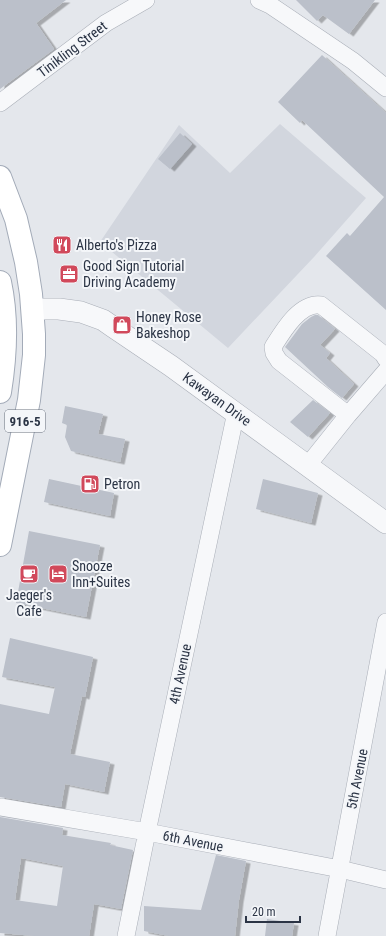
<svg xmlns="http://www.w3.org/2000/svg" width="386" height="936" font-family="'Roboto Condensed',sans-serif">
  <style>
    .built { fill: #d2d6de }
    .building { fill: #bbc0ca; fill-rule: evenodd; filter: url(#shadow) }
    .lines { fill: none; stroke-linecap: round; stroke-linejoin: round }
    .minor-casing { stroke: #a9aeb7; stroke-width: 18 }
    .tertiary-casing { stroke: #a9aeb7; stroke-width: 22 }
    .primary-casing { stroke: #a3abb8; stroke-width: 24 }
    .minor { stroke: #f7f8fa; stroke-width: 17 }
    .tertiary { stroke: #f7f8fa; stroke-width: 21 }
    .primary { stroke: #fff; stroke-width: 22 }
    .labels { text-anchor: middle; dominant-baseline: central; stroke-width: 4; stroke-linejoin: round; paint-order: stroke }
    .shield { fill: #f4f6f9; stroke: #676e7b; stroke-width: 1 }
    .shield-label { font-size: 13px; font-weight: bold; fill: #2b3445 }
    .street-label { font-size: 14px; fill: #2b3445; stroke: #f4f6f9 }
    .poi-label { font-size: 14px; fill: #2b3445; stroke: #f4f6f9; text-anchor: start }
  </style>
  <defs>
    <filter id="shadow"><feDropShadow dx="4.5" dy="2.5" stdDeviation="0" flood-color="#0004"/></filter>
  </defs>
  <rect width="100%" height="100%" fill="#e4e7ec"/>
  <path class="built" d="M 280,124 L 366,198 L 314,257 L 228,348 L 100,242 L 179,125 L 230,173 Z"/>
  <path class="building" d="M 0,0 L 66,0 L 36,23 L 54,49 L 0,89 Z
    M 296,0 L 375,0 L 349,34 L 323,15 L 317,21 Z
    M 322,55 L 386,113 L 386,310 L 326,256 L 347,233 L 350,236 L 384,197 L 302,120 L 300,123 L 278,102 Z
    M 180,133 L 192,144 L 170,169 L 158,159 Z
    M 315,315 L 318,315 L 335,329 L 320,345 L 330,353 L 326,358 L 354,384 L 342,398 L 328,387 L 285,347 L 302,324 L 311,317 Z
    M 313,400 L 330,413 L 308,437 L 290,422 Z
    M 65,406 L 103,414 L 98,434 L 125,439 L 120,462 L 71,451 L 65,437 L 67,425 L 62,423 Z
    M 49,479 L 114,493 L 110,516 L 44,502 Z
    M 263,479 L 318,493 L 311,523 L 256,509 Z
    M 29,531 L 100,545 L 86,617 L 16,603 Z
    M 10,638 L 93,657 L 85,697 L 82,696 L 70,754 L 110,762 L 104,792 L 65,784 L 61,807 L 0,797 L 0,704 L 49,714 L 55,687 L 2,677 Z
    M 0,817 L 63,828 L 62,835 L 111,843 L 110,845 L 133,850 L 121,909 L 94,904 L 89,936 L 35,936 L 0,933 ZM 21,858 L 63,866 L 57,906 L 15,900 Z
    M 216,855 L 246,861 L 239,900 L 235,936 L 169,936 L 144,931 L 144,906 L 201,910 Z
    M 267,919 L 294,923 L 292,936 L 265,936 Z"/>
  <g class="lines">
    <defs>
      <path id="minor" d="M 259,0 L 270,5 L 353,61 L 386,88
        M 0,103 L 106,23 L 146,0
        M 348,415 L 279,361 L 274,353 L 273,347 C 283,331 300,302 321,305 L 383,354 L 386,359
        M 308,465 L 348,415 L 386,371
        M 0,807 L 147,832 L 340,869 L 386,880
        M 126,936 L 147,832 L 236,412
        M 327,936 L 386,622"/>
      <path id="tertiary" d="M 33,309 L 59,309 L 81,312 L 103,320 L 113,327 L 171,366 L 386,523"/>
      <path id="primary" d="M 0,177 L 16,219 L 26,262 L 31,294 L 34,334 L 34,355 L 29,400 L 0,545
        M 0,282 C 8,319 6,355 0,392"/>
    </defs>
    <use href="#minor" class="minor-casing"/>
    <use href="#tertiary" class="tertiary-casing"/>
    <use href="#primary" class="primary-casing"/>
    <use href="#minor" class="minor"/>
    <use href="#tertiary" class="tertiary"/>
    <use href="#primary" class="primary"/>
  </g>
  <defs>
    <symbol id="restaurant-square" viewBox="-11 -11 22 22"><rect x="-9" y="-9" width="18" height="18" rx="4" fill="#d1495b" stroke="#f4f6f9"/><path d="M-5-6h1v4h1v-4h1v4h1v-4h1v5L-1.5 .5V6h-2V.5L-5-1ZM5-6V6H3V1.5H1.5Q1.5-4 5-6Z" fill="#fff"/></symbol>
    <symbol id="office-square" viewBox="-11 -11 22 22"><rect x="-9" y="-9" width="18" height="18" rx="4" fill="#d1495b" stroke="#f4f6f9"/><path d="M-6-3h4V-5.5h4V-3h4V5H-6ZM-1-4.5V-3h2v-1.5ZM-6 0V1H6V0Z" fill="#fff"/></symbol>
    <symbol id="shop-square" viewBox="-11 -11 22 22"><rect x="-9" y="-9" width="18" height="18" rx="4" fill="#d1495b" stroke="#f4f6f9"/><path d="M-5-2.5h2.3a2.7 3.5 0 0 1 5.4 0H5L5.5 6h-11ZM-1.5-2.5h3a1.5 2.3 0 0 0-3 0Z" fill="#fff"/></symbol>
    <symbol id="fuel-square" viewBox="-11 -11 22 22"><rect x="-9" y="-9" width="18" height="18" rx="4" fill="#d1495b" stroke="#f4f6f9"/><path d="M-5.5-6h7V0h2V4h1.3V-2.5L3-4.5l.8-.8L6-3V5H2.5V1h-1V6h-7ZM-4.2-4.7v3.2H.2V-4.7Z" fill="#fff"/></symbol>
    <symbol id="cafe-square" viewBox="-11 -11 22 22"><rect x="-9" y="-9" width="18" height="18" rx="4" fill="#d1495b" stroke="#f4f6f9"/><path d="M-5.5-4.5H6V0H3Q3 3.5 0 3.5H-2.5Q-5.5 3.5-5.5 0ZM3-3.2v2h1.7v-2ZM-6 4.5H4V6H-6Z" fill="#fff"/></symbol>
    <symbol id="hotel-square" viewBox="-11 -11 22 22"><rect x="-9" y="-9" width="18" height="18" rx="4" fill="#d1495b" stroke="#f4f6f9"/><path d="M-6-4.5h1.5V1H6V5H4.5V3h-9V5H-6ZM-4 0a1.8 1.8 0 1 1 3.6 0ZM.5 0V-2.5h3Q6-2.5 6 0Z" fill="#fff"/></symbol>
  </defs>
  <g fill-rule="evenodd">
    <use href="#restaurant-square" x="51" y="234" width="22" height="22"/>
    <use href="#office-square" x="58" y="263" width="22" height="22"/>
    <use href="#shop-square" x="111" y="314" width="22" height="22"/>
    <use href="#fuel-square" x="79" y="473" width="22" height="22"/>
    <use href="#cafe-square" x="18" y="563" width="22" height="22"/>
    <use href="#hotel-square" x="47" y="563" width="22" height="22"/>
  </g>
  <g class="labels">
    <rect class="shield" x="5" y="410" width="40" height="22" rx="3"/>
    <g class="shield-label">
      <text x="25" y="421">916-5</text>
    </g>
    <g class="street-label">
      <text transform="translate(72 49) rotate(-37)">Tinikling Street</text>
      <text transform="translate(217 399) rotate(36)">Kawayan Drive</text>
      <text transform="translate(180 674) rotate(-78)">4th Avenue</text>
      <text transform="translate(357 779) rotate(-79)">5th Avenue</text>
      <text transform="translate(193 841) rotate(11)">6th Avenue</text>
    </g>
    <g class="poi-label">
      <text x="76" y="245">Alberto's Pizza</text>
      <text x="83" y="266">Good Sign Tutorial<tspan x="83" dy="16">Driving Academy</tspan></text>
      <text x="136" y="317">Honey Rose<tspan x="136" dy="16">Bakeshop</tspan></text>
      <text x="104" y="484">Petron</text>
      <text x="72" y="566">Snooze<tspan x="72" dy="16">Inn+Suites</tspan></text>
      <text x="29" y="595" text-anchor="middle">Jaeger's<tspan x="29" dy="16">Cafe</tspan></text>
    </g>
  </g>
  <path d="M246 916v6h54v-6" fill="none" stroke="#2b3445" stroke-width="2"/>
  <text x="252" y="916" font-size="12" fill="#2b3445" stroke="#f4f6f9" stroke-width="3" paint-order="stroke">20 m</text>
</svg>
